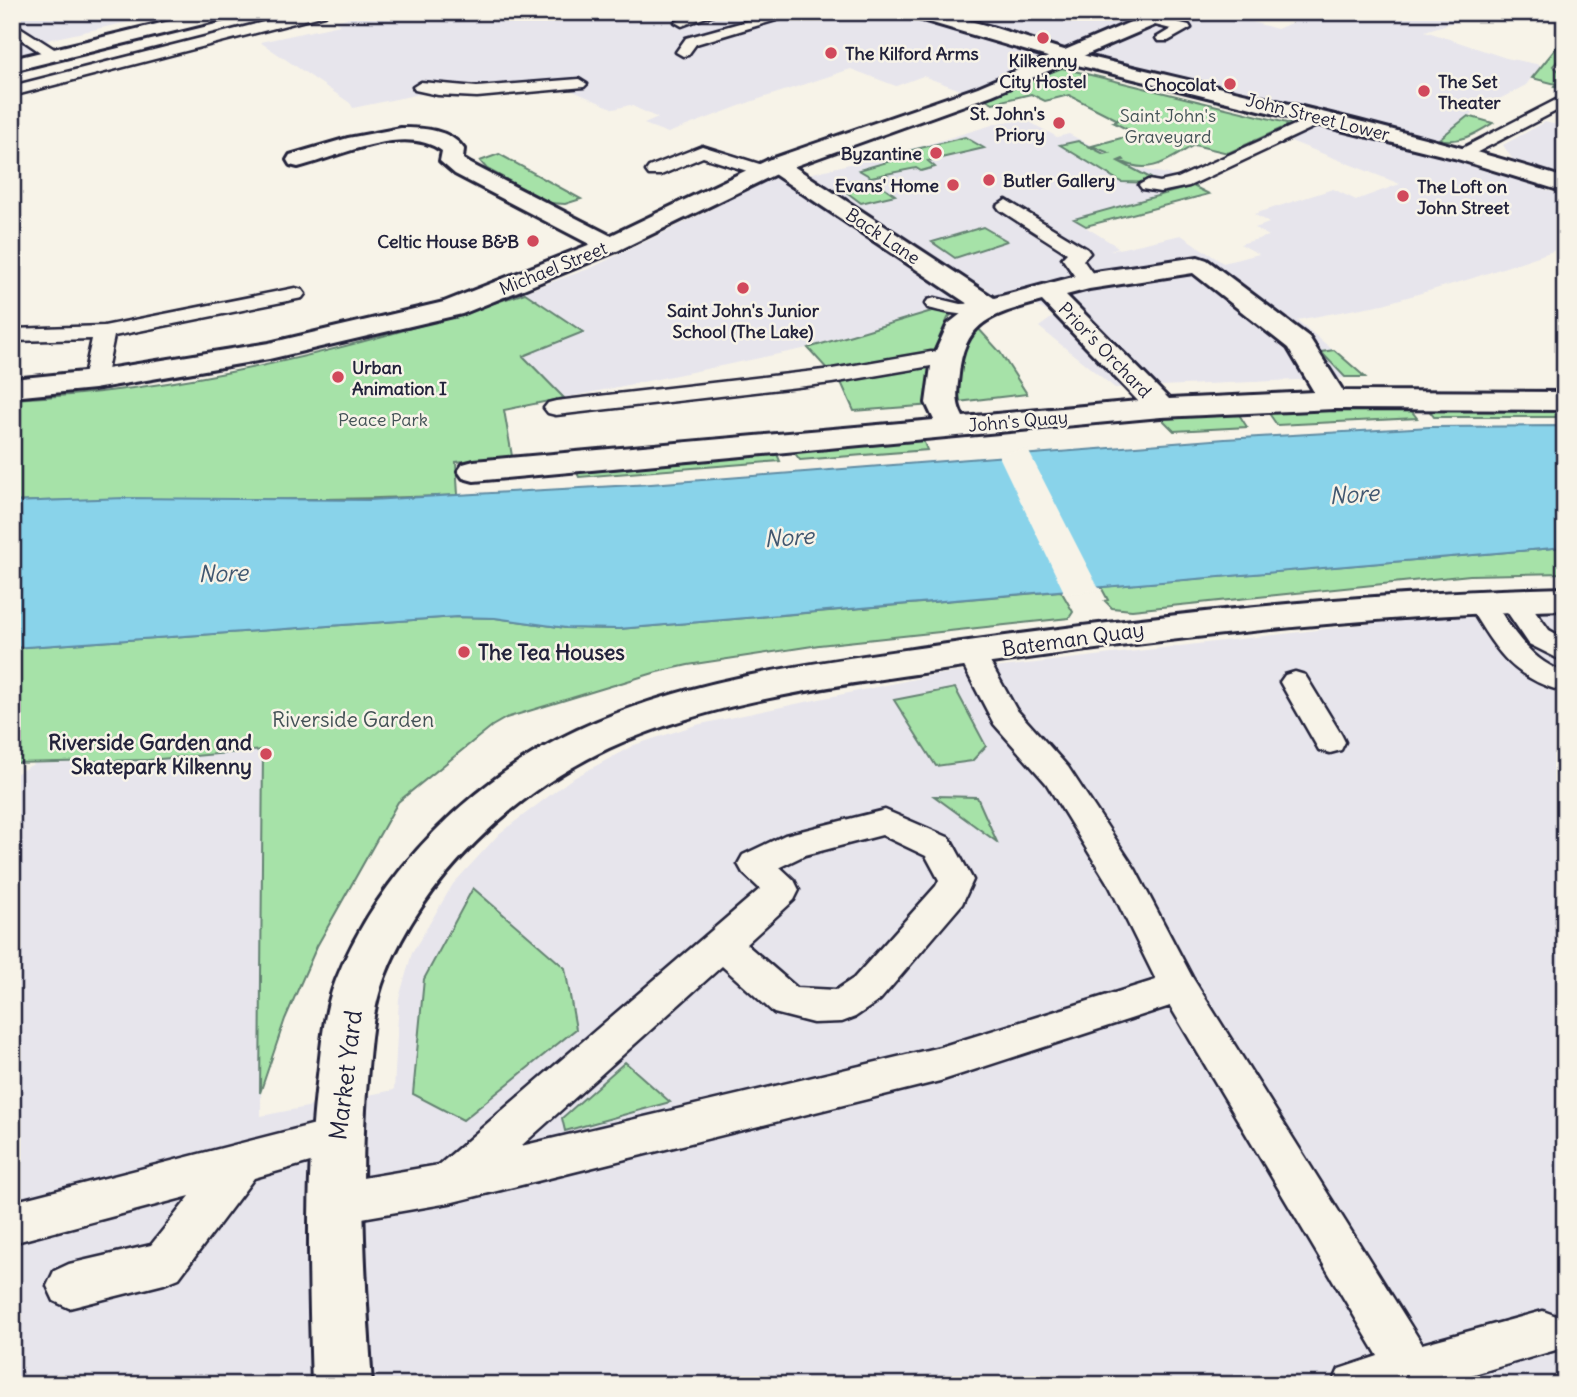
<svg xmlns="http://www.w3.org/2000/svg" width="1577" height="1397" font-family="Delius,sans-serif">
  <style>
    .built { fill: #e7e5ec }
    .green { fill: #a6e2a8; stroke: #648272; stroke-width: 2 }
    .water { fill: #89d3ea; stroke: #608ca4; stroke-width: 2 }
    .pier { fill: #f7f3e8 }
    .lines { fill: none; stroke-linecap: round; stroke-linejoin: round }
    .service-casing { stroke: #22223b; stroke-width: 5 }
    .minor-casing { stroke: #22223b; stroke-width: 6 }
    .tertiary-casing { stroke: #22223b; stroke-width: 6 }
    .secondary-casing { stroke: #22223b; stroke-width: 6 }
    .service { fill: #f7f3e8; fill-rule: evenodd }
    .minor { fill: #f7f3e8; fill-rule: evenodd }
    .tertiary { fill: #f7f3e8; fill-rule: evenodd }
    .secondary { fill: #f7f3e8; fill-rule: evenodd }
    .poi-dot { fill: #d1495b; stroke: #f7f3e8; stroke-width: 2.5 }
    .labels { text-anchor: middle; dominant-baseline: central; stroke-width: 5; stroke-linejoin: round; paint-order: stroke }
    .far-poi-label { font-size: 18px; font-weight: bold; fill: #22223b; stroke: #f7f3e8; text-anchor: start }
    .far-park-label { font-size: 18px; fill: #435256; stroke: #f7f3e8 }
    .far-street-label { font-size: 18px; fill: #22223b; stroke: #f7f3e8 }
    .street-label { font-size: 21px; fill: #22223b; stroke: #f7f3e8 }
    .poi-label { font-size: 21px; font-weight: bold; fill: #22223b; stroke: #f7f3e8; text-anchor: start }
    .park-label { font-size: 21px; fill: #435256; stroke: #f7f3e8 }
    .water-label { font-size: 23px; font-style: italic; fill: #415770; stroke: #f7f3e8 }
    .near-street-label { font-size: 24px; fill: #22223b; stroke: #f7f3e8 }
  </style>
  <rect width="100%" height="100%" fill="#f7f3e8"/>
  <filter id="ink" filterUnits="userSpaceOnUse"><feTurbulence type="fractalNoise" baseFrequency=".0143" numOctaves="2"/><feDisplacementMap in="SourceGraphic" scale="14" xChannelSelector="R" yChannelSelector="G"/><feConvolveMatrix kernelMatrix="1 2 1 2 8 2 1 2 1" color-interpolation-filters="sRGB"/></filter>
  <g filter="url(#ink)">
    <path class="built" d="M 12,12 L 173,12 L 47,40 L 52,46 L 12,56 Z
      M 372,12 L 896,12 L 1054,61 L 963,91 L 923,76 L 896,86 L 851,69 L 750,102 L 668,133 L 644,124 L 658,118 L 630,105 L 614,109 L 571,90 L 558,88 L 473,98 L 420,94 L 353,108 L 350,103 L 260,42 L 340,25 L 335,21 Z
      M 940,12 L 1038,12 L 1050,16 L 1060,12 L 1138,12 L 1151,16 L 1067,51 Z
      M 1191,12 L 1216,12 L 1277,29 L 1317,12 L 1485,12 L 1425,31 L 1506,58 L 1541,65 L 1526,85 L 1488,105 L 1482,104 L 1477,110 L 1438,140 L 1091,55 L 1124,38 Z
      M 1028,121 L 1057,137 L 1069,134 L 1104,152 L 1109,151 L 1125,160 L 1122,161 L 1135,168 L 1168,174 L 1209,194 L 1084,226 L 1118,247 L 1110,251 L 1181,235 L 1223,263 L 1259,254 L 1240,244 L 1269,236 L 1255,228 L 1269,223 L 1254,214 L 1333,189 L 1356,200 L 1400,184 L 1288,140 L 1323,124 L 1422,149 L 1565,196 L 1565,247 L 1470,279 L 1383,304 L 1297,320 L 1365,377 L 1115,388 L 1039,327 L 1054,316 L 1030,302 L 1011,306 L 986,290 L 988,288 L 981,287 L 893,230 L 888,231 L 809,174 L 922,146 L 1002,122 Z
      M 1545,122 L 1565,127 L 1565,176 L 1513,160 L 1503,145 Z
      M 783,175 L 941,279 L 962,302 L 808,348 L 535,404 L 485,306 L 591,268 L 708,211 L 766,179 Z
      M 1565,611 L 1565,1385 L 12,1385 L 12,776 L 37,762 L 148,760 L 263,750 L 261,1116 L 394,1090 L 399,998 L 412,953 L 453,884 L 500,833 L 570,780 L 634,745 L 696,725 L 934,675 L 1453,614 Z"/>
    <path class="green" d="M 1565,37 L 1565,53 L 1553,66 L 1565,76 L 1565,89 L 1554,86 L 1556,84 L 1532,78 Z
      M 1062,68 L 1291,124 L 1228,153 L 1194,145 C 1168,160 1150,176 1121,161 L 1124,160 L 1123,159 L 1118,161 L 1160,183 L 1121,182 L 1060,145 L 1078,141 L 1104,154 L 1109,153 L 1092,146 L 1136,134 L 1113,122 L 1118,120 L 1069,95 L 1045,101 L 1031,94 L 993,103 L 984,98 Z
      M 1468,116 L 1493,123 C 1475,134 1460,144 1439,139 Z
      M 965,137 L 984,148 L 928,161 L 935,167 L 921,171 L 916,168 L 871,177 L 859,170 L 901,158 L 896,154 Z
      M 499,154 L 581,199 L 565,204 L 550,203 L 487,169 L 480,161 Z
      M 874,180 L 895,195 L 861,203 L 841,188 L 845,181 Z
      M 1193,186 L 1209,194 L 1086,226 L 1074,219 Z
      M 983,227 L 1007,241 L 955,258 L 932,242 Z
      M 525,293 L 583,332 L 523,356 L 564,398 L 504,410 L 512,456 L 456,462 L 458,495 C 309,503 161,496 12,502 L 12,399 C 187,391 359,348 525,293 Z
      M 962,302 L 948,318 L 933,352 L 828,370 L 808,348 Z
      M 977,327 L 1000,352 L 1027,394 L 949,403 L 955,363 L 969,329 Z
      M 1334,350 L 1365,377 L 1345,377 L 1321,352 Z
      M 932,365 L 933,405 L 854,411 L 840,380 Z
      M 1313,409 L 1410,409 L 1417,418 L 1277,425 L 1268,412 Z
      M 1428,409 L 1565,409 L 1565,417 L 1434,417 Z
      M 1238,413 L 1247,427 L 1174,431 L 1162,419 Z
      M 923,440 L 927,450 L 800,460 L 794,452 Z
      M 777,454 L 780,461 L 579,477 L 577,473 Z
      M 1565,547 L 1565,573 L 1470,575 L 1132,610 L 1112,608 L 1105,601 L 1108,600 L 1101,587 Z
      M 1061,591 L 1073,612 L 1069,618 L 819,645 L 688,665 L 657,672 L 506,718 L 492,726 L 398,802 L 317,946 L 285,1019 L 260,1093 L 263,750 L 148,760 L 12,763 L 12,648 L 456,617 L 495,618 L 566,628 L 619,629 Z
      M 955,688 L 986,746 L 972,761 L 936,766 L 894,700 Z
      M 935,796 L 977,797 L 997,842 L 934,796 Z
      M 473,888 L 565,968 L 576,1029 L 463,1120 L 413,1094 L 424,979 Z
      M 625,1062 L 670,1102 L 565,1131 L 562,1118 Z"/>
    <path class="water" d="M 1565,426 L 1565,547 L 619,629 L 566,628 L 495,618 L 456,617 L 12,648 L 12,502 L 125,498 L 370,500 L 651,484 L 1225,439 L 1430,427 Z"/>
    <path class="pier" d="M 1028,450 L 1098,587 L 1103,590 L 1062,594 L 1063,590 L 997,452 Z"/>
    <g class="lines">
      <defs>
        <path id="service" d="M 303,12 L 327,12 L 325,15 L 12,96 L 12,86 Z
          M 698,12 L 720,12 L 682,26 L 675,22 Z
          M 779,12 L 803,12 L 696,44 L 688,55 L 683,56 L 676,52 L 686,38 Z
          M 1152,16 L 1189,25 L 1191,28 L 1168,41 L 1158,41 L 1156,38 L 1171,29 L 1147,23 L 1147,17 Z
          M 12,22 L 59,52 L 61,55 L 59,58 L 49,58 L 12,33 Z
          M 579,79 L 587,84 L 584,87 L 477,97 L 438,95 L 415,90 L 413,87 L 421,82 L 477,87 Z
          M 1556,100 L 1565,102 L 1565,112 L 1558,110 L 1468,157 L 1462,158 L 1453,153 Z
          M 1321,113 L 1329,118 L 1327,121 L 1189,186 L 1160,192 L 1142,189 L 1139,185 L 1148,180 L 1160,182 L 1178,178 Z
          M 702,146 L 769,167 L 772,171 L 763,176 L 703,157 L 661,175 L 649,175 L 646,171 L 649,167 Z
          M 1006,200 L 1087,249 L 1090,253 L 1083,260 L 1098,281 L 1095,285 L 1081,285 L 1062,258 L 1067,253 L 1000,210 L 997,206 Z
          M 295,288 L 302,290 L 305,294 L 302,298 L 114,336 L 105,380 L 102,385 L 86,385 L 83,380 L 92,339 L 12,341 L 12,329 L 104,326 Z
          M 935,298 L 960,304 L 997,303 L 1000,307 L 997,311 C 972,318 952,314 928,308 L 925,304 L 928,300 Z
          M 931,352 L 954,354 L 957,359 L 954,364 L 931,366 L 832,383 L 556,415 L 548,413 L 544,408 L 548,403 L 556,401 L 832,369 Z
          M 1479,591 L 1489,594 C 1508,623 1529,662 1565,672 L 1565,692 C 1508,677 1495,647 1465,600 L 1469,594 Z
          M 1513,591 L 1523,594 L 1549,630 L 1565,639 L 1565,662 L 1529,644 L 1499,600 L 1503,594 Z
          M 971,643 L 981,646 L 1016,709 L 1068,767 L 1135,869 L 1192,977 L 1422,1344 L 1543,1311 L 1559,1317 L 1565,1332 L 1559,1349 L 1437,1385 L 1332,1385 L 1339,1369 L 1378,1356 L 1170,1006 L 940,1081 L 449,1203 L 333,1223 L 318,1217 L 312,1203 L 318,1189 L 333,1183 L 439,1165 L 760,889 L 743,873 L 738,864 L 743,855 L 785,835 L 885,810 L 950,838 L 973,880 L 962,904 L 880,1000 L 855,1017 L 842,1022 L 813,1023 L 774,1013 L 722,966 L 521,1146 L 940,1047 L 1156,980 L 1110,887 L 1046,783 L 994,724 L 957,653 L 961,646 ZM 882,835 L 926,856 L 939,880 L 936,886 L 854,978 L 836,990 L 797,988 L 746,944 L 794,900 L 799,890 L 794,880 L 780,867 L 805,855 Z
          M 1295,672 L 1305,675 L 1341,734 L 1345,742 L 1341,750 L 1330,753 L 1319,750 L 1280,682 L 1285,675 Z
          M 335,1119 L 349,1125 L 355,1138 L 349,1151 L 254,1178 L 179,1278 L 164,1284 L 69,1308 L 54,1301 L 47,1286 L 54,1271 L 69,1264 L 151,1245 L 190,1196 L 12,1243 L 12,1202 Z"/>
        <path id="minor" d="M 401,128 C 423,128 450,129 464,149 L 463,159 L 471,164 L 619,240 L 622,245 L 619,250 L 610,252 L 601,250 L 455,174 L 440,161 L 442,151 C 405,123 338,157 298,167 L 290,165 L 287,160 L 290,155 L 348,138 Z
          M 776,158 L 784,160 L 994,298 L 1088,273 L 1198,257 L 1207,260 L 1309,337 L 1343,391 L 1565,392 L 1565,410 L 1334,409 L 1161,417 L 474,481 L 463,478 L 458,471 L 463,464 L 474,461 L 934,420 L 926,403 L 932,359 L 948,324 L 971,306 L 768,170 L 765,165 L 768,160 ZM 1193,273 L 1288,348 L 1314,392 L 1169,399 L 1066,295 L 1089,289 ZM 1042,301 L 1138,401 L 963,417 C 955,402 957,391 959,374 C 964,319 996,314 1042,301 Z"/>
        <path id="tertiary" d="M 1154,12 L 1179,12 L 1176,16 L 992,95 L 784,170 L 619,250 L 462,314 L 269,359 L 94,389 L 12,397 L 12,379 L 94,371 L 269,343 L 444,302 L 601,240 L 768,160 L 978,87 Z
          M 1565,588 L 1565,610 C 1358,616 1155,639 950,669 C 835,686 716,699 609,748 C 515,792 423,878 385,976 C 373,1006 371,1036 368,1068 C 358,1174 365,1279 372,1385 L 312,1385 C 309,1281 305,1178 318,1075 C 322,1042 324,1010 336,980 C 380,871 471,780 577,730 C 692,676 823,662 947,644 C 1152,615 1357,593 1565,588 Z"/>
        <path id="secondary" d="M 207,12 L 239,12 L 236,16 L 12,71 L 12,59 Z
          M 906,12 C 967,12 1027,41 1086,56 C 1246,94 1407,129 1565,178 L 1565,192 L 1454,158 L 1061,61 L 909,16 Z"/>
      </defs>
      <use href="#service" class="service-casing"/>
      <use href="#minor" class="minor-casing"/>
      <use href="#tertiary" class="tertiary-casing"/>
      <use href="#secondary" class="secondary-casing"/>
      <use href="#service" class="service"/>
      <use href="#minor" class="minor"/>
      <use href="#tertiary" class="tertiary"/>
      <use href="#secondary" class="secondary"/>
    </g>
  </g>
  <g class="poi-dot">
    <circle cx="1043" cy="38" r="7"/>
    <circle cx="831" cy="53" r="7"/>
    <circle cx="1230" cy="84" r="7"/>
    <circle cx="1424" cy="91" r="7"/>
    <circle cx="1059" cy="123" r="7"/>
    <circle cx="936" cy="153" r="7"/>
    <circle cx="989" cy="180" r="7"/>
    <circle cx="953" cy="185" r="7"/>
    <circle cx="1403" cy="196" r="7"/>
    <circle cx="533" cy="241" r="7"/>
    <circle cx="743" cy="288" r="7"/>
    <circle cx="338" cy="377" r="7"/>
    <circle cx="464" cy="652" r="7"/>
    <circle cx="266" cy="754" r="7"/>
  </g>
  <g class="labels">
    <g class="far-poi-label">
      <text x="845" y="53">The Kilford Arms</text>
      <text x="1043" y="60" text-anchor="middle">Kilkenny<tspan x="1043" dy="21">City Hostel</tspan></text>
      <text x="1438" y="81">The Set<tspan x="1438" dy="21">Theater</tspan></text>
      <text x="1216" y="84" text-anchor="end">Chocolat</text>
      <text x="1045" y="113" text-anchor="end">St. John's<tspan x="1045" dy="21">Priory</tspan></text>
      <text x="922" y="153" text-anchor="end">Byzantine</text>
      <text x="1003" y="180">Butler Gallery</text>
      <text x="939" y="185" text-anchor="end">Evans' Home</text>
      <text x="1417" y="186">The Loft on<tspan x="1417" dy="21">John Street</tspan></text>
      <text x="519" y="241" text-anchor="end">Celtic House B&amp;B</text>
      <text x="743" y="310" text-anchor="middle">Saint John's Junior<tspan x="743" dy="21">School (The Lake)</tspan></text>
      <text x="352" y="367">Urban<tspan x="352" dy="21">Animation I</tspan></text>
    </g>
    <g class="far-park-label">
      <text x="1168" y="115">Saint John's<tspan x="1168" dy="21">Graveyard</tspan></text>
      <text x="383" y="419">Peace Park</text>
    </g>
    <g class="far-street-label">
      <text transform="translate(1318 117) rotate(14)">John Street Lower</text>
      <text transform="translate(883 236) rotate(34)">Back Lane</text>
      <text transform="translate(553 268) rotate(-22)">Michael Street</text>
      <text transform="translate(1105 350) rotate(46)">Prior's Orchard</text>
      <text transform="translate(1018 421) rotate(-5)">John's Quay</text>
    </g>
    <g class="street-label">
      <text transform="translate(1073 639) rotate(-8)">Bateman Quay</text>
    </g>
    <g class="poi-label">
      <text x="478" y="652">The Tea Houses</text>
      <text x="252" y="742" text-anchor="end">Riverside Garden and<tspan x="252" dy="24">Skatepark Kilkenny</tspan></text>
    </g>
    <g class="park-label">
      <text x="353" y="719">Riverside Garden</text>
    </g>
    <g class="water-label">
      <text transform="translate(1354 494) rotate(-4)">Nore</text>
      <text transform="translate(789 537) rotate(-4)">Nore</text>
      <text transform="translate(223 573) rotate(-2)">Nore</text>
    </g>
    <g class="near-street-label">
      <text transform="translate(345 1075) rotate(-83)">Market Yard</text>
    </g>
  </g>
  <rect width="1577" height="1397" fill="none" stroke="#f7f3e8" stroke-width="42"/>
  <rect x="21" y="21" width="1535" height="1355" fill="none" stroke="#22223b" stroke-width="2.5" filter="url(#ink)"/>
</svg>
